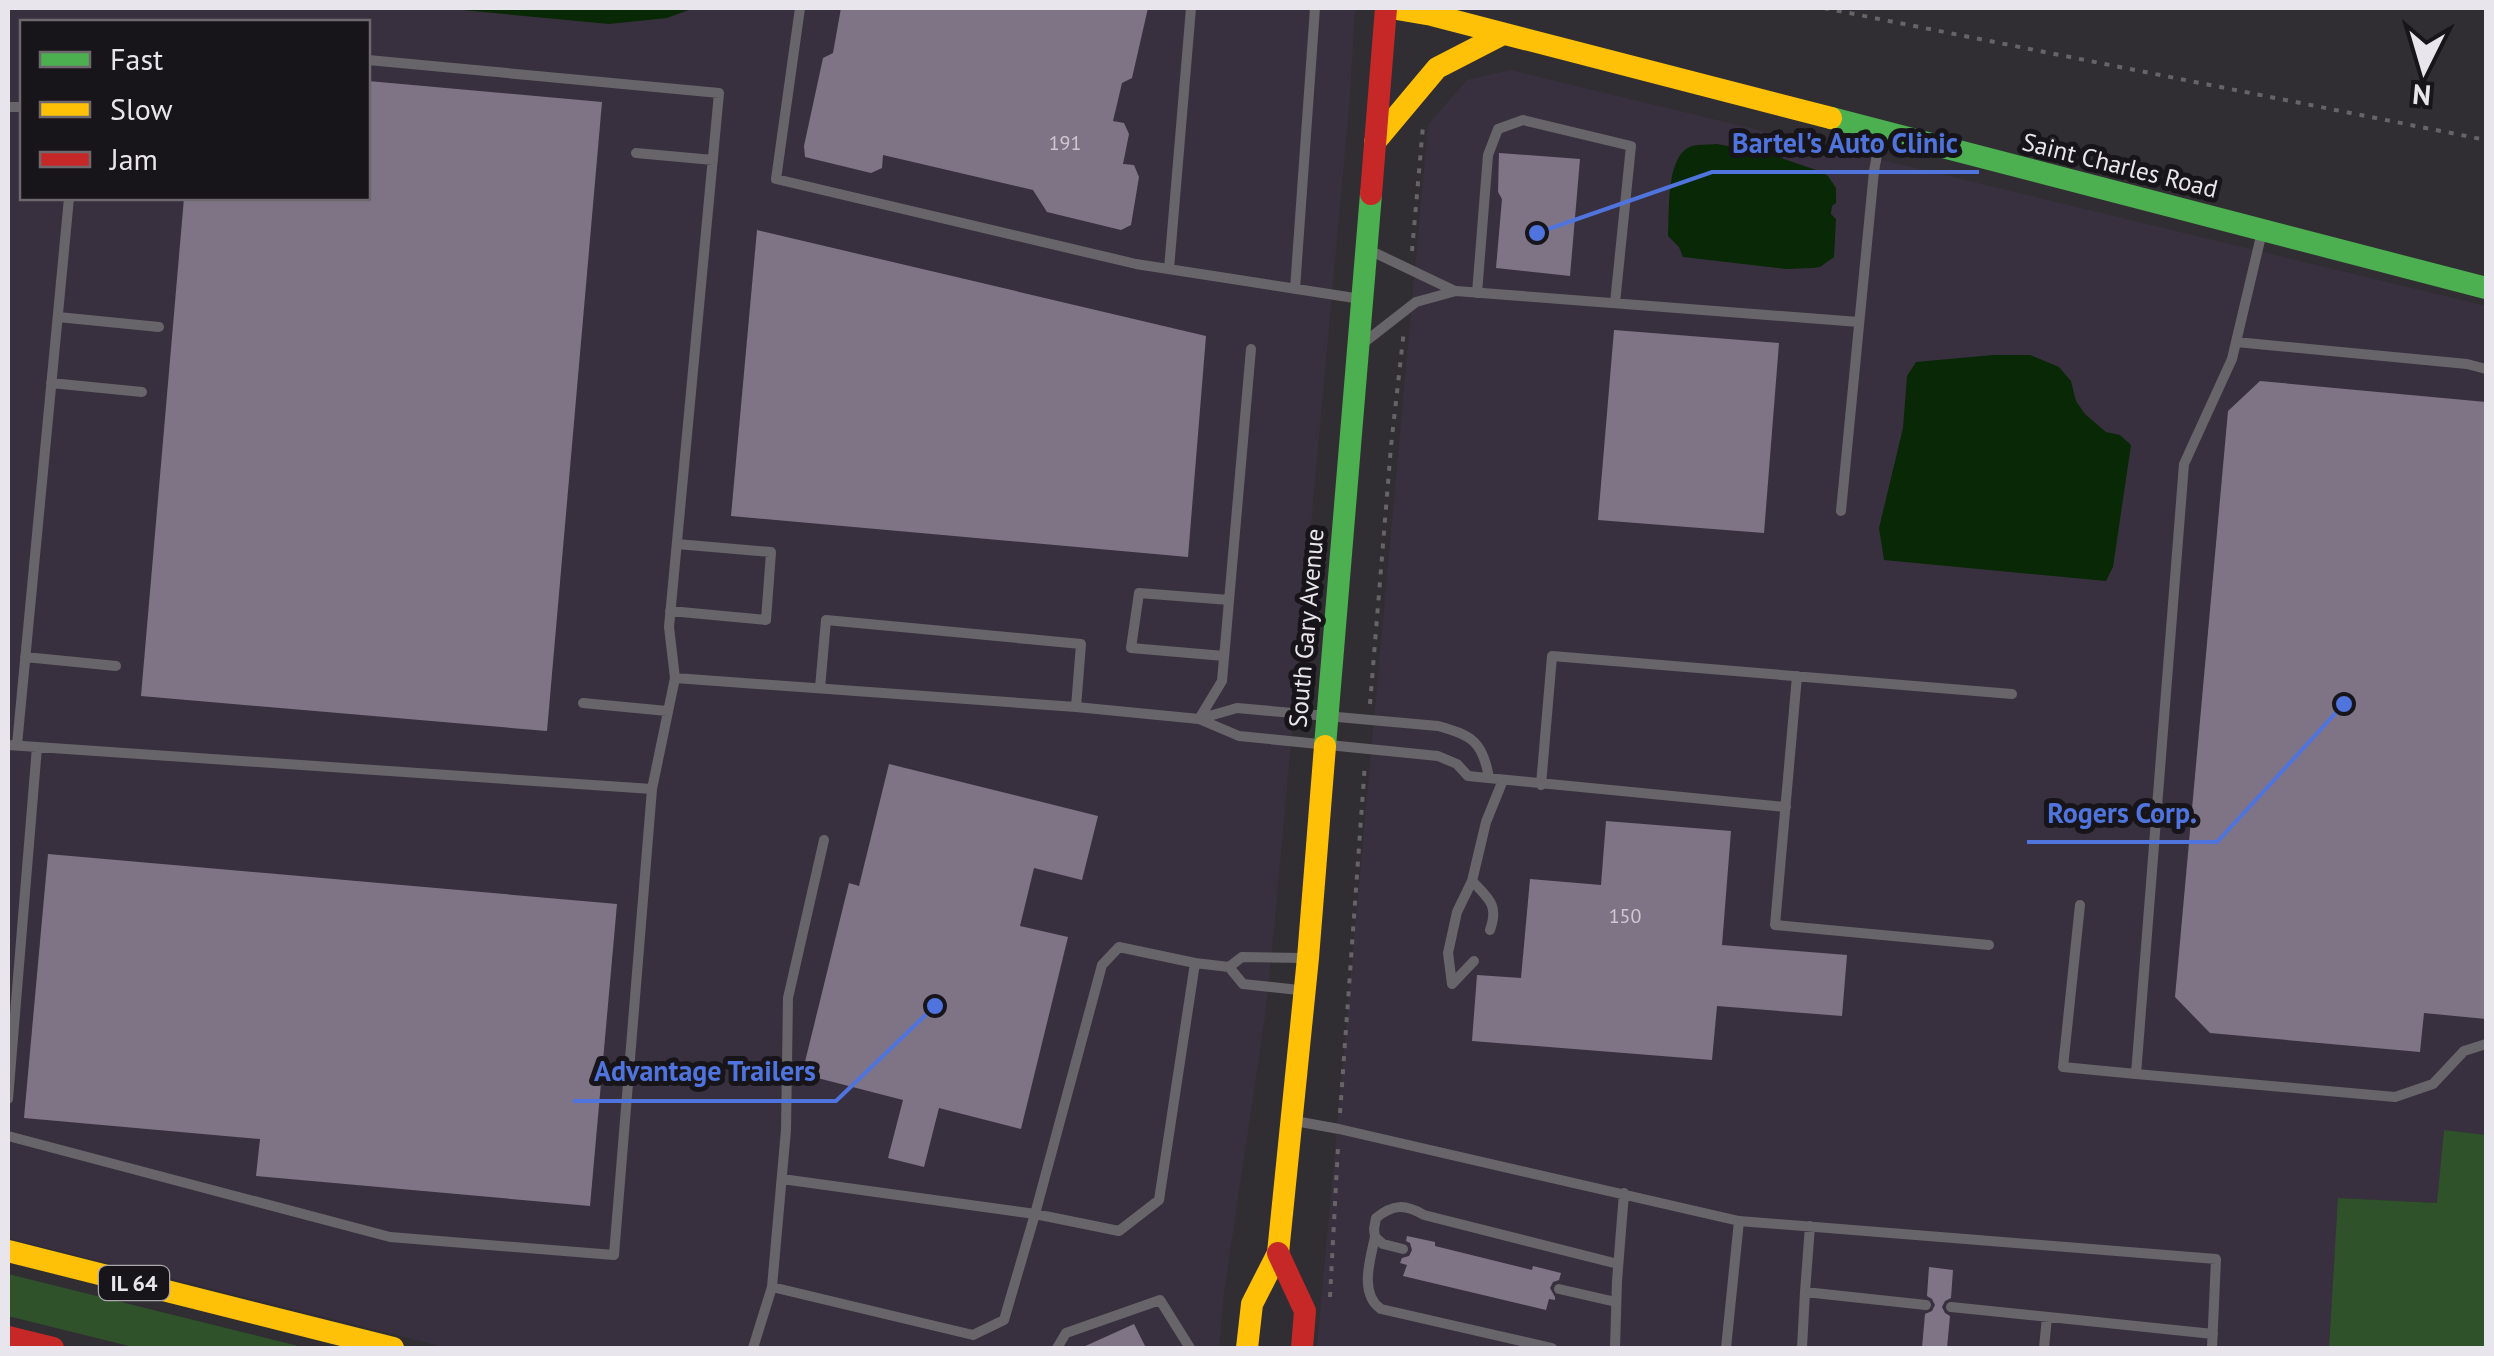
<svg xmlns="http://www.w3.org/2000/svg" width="2494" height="1356" font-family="'PT Sans',sans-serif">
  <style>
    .built { fill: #39303f; fill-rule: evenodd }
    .green { fill: #2f522b }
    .water { fill: #082806 }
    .building { fill: #7f7486 }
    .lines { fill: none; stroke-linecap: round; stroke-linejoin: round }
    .path { stroke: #676468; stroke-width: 4; stroke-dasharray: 5 8; stroke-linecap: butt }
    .lane { stroke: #676569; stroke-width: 10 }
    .fast { stroke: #4caf50; stroke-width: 22 }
    .slow { stroke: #ffc107; stroke-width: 22 }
    .jam { stroke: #c62828; stroke-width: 22 }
    .labels { text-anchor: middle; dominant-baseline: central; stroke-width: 10; stroke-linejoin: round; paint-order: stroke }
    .number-label { font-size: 20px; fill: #cec9d2 }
    .shield { fill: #18151a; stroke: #aaa7ad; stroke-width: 2.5 }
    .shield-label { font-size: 22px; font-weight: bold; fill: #e9e5ec }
    .street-label { font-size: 25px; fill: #e9e5ec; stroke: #18151a }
    .leader { fill: none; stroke: #5074dd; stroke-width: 4 }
    .callout-dot { fill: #5074dd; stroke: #18151a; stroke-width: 4 }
    .callout-label { font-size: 28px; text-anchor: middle; font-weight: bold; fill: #5074dd; stroke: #18151a; stroke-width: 10; stroke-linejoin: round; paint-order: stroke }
  </style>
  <rect width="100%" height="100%" fill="#312e33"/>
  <path class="built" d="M 8,8 L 1355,8 L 1350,96 L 1275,918 L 1265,1016 L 1224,1293 L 1219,1348 L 449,1348 L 8,1238 ZM 22,22 L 368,22 L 368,198 L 22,198 Z
    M 1510,70 L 2486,306 L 2486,1135 L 2444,1130 L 2438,1203 L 2339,1198 L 2329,1348 L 1317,1348 L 1428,125 L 1467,80 Z"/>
  <path class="green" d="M 2444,1130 L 2486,1135 L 2486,1348 L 2329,1348 L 2338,1198 L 2437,1203 Z
    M 8,1274 L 306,1348 L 137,1348 L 8,1316 Z"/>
  <path class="water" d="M 441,8 L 694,8 L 667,18 L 609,24 Z
    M 1717,144 L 1763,152 L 1822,172 L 1828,176 L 1836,188 L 1836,203 L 1832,206 L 1831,214 L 1836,219 L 1834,257 L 1820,267 L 1812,268 L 1786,269 L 1683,257 L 1679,247 L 1668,236 C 1670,212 1665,155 1692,146 C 1699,144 1709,145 1717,144 Z
    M 1993,355 L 2030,355 L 2059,367 L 2071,381 L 2076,401 L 2085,414 L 2106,432 L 2120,435 L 2131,445 L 2113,567 L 2106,581 L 1884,560 L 1879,528 L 1903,428 L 1907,376 L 1916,362 Z"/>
  <path class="building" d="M 841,8 L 1148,8 L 1132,78 L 1122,83 L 1113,121 L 1124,123 L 1129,134 L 1123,164 L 1134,165 L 1139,177 L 1131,225 L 1121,230 L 1047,212 L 1033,190 L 883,155 L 882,168 L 871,173 L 805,157 L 804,146 L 823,58 L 833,53 Z
    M 368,81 L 602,102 L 547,731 L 141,696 L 184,198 L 368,198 Z
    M 1499,153 L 1580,159 L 1570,276 L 1496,268 L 1502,199 L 1498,192 Z
    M 757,230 L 1206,336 L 1188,557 L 731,516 Z
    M 1614,330 L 1779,343 L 1764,533 L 1598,520 Z
    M 2260,381 L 2486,402 L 2486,1019 L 2424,1013 L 2420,1052 L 2210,1033 L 2175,997 L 2228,411 Z
    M 889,764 L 1098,816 L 1082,880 L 1034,868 L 1020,926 L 1068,937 L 1021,1129 L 939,1108 L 924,1167 L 888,1158 L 903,1100 L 802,1074 L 849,883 L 859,886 Z
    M 1606,821 L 1731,831 L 1722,945 L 1847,955 L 1842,1016 L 1717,1006 L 1712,1060 L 1472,1041 L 1477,975 L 1521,978 L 1530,879 L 1601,885 Z
    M 48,854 L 617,904 L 590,1206 L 256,1176 L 260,1139 L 24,1118 Z
    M 1407,1236 L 1435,1242 L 1435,1246 L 1532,1270 L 1533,1266 L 1561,1273 L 1559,1280 L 1553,1282 L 1550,1288 L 1555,1297 L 1555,1300 L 1549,1299 L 1546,1310 L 1403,1276 L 1407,1265 L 1400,1263 L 1402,1258 L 1409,1256 L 1412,1250 L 1410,1243 L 1406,1241 Z
    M 1929,1267 L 1953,1270 L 1951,1298 L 1945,1301 L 1942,1307 L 1945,1313 L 1950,1316 L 1947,1348 L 1922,1348 L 1925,1314 L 1932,1311 L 1935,1305 L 1932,1299 L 1927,1296 Z
    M 1134,1324 L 1146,1348 L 1081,1348 Z"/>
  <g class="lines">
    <path class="path" d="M 1824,8 L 2486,140
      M 1412,251 L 1423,126
      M 1370,704 L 1391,446 L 1404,330
      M 1340,1113 L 1365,763
      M 1330,1297 L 1338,1147"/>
    <path class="lane" d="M 800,8 L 776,179 L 1136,264 L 1361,299
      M 368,60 L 719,93 L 669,627 L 675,678 L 1076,707 L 1199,719 L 1222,681 L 1251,349
      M 8,107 L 22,107
      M 636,153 L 713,160
      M 2261,236 L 2232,359 L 2184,464 L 2136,1074 L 2395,1097 L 2433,1084 L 2464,1051 L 2486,1044
      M 1371,251 L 1455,291
      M 1169,269 L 1191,8
      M 1295,289 L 1315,8
      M 1477,293 L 1488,155 L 1498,129 L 1523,120 L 1631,146 L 1615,303
      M 58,317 L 159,327
      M 1366,341 L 1416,302 L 1456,291 L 1859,322
      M 2236,342 L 2467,364 L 2486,369
      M 51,383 L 142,392
      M 1841,511 L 1874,171 L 1881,133
      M 670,611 L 766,620 L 771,552 L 677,544
      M 1224,656 L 1131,648 L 1139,593 L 1229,600
      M 25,657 L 116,666
      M 1797,676 L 1775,925 L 1989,945
      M 820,688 L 826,620 L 1081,644 L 1076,707
      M 583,703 L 667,711
      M 1199,719 L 1239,736 L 1438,756 L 1457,764 L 1468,776 L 1786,807
      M 1199,719 L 1237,708 L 1438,726 C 1472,735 1483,742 1489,778
      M 8,745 L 652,789 L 614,1255 L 390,1237 L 8,1136
      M 17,745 L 69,198
      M 1541,785 L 1552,656 L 2012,694
      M 652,789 L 675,678
      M 1472,881 C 1489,899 1499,905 1490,930
      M 2080,905 L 2063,1067 L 2136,1074
      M 1229,967 L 1243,984 L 1299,990
      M 1452,984 L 1448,953 L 1457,912 L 1472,881 L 1486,822 L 1503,780
      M 1452,984 L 1474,961
      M 8,1099 L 37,747
      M 1295,1121 L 1339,1129 L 1739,1221 L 1726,1348
      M 782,1179 L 1035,1214 L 1102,965 L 1119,947 L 1195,963
      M 1739,1221 L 2216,1259 L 2212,1348
      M 1810,1226 L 1805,1292 L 1926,1305
      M 1375,1237 C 1370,1260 1359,1294 1381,1309 L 1552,1348
      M 1403,1249 L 1383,1244 L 1375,1237 L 1374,1229 L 1376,1218 C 1393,1204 1405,1204 1424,1215 L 1618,1264
      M 772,1287 L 786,1130 L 788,998 L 824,840
      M 1559,1289 L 1616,1302
      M 1951,1307 L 2213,1334
      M 753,1348 L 772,1287 L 973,1335 L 1004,1320 L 1035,1214 L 1119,1231 L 1159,1200 L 1195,963 L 1229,967 L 1242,957 L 1304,958
      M 1057,1348 L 1066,1333 L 1160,1300 L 1190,1348
      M 1615,1348 L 1617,1281 L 1624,1193
      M 1802,1348 L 1805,1292
      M 2044,1348 L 2047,1317"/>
    <path class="fast" d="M 1831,118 L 2486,288
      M 1325,746 L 1371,194"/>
    <path class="slow" d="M 1391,8 L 1432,15 L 1831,118
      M 1375,142 L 1437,68 L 1503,34
      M 8,1251 L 393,1348
      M 1247,1348 L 1252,1304 L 1278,1253 L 1308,958 L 1325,746"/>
    <path class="jam" d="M 1371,194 L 1386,8
      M 1278,1253 L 1305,1311 L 1302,1348
      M 8,1337 L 53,1348"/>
  </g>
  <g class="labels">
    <g class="number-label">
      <text x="1065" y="143">191</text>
      <text x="1625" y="916">150</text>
    </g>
    <rect class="shield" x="99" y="1266" width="70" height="34" rx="8"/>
    <g class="shield-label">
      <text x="134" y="1283">IL 64</text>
    </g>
    <g class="street-label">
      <text transform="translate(2120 165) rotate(14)">Saint Charles Road</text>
      <text transform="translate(1306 628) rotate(-85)">South Gary Avenue</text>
    </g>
  </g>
  <path class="leader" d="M1537 233L1712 172H1979M2344 704L2217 842H2027M935 1006L836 1101H573"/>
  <g class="callout-dot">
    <circle cx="1537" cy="233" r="10"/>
    <circle cx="2344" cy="704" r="10"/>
    <circle cx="935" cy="1006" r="10"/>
  </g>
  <g class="callout-label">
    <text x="1845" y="153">Bartel's Auto Clinic</text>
    <text x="2122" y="823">Rogers Corp.</text>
    <text x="705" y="1081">Advantage Trailers</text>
  </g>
  <rect width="2494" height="1356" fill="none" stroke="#e9e5ec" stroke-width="20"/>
  <rect x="20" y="20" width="350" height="180" fill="#18151a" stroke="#6c686e" stroke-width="2.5"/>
  <rect x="40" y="52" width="50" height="15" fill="#4caf50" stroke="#6c686e" stroke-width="2.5"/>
  <text x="110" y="70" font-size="30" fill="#e9e5ec">Fast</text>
  <rect x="40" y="102" width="50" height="15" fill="#ffc107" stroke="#6c686e" stroke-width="2.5"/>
  <text x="110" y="120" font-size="30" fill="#e9e5ec">Slow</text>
  <rect x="40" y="152" width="50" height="15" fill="#c62828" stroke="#6c686e" stroke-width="2.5"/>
  <text x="110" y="170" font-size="30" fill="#e9e5ec">Jam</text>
  <g transform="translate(2424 70) rotate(185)" stroke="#18151a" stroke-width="8" paint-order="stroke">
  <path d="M0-8L18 38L0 25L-18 38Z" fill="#e9e5ec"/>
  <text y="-15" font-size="28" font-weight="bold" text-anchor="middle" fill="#e9e5ec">N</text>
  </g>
</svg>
